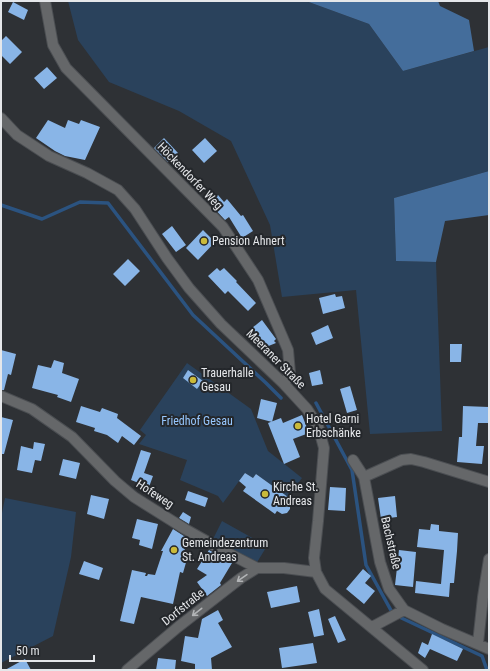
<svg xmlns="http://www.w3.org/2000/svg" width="490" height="671" font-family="'Roboto Condensed',sans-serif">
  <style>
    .green { fill: #2a425c }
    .forest { fill: #446d9b }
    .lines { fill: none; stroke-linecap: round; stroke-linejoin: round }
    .stream { stroke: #2b5380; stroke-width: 3.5 }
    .building { fill: #89b5e7 }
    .minor-casing { stroke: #4b4e52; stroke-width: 12 }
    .minor { stroke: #656769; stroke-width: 10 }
    .oneway { stroke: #b2b4b6 }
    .poi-dot { fill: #caba3a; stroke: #24272b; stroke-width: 1.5 }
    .labels { text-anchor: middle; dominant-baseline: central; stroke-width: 4; stroke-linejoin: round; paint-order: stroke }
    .street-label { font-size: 12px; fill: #e5e7ea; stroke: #24272b }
    .poi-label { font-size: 12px; fill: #e5e7ea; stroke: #24272b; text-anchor: start }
    .park-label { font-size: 12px; fill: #97c7fe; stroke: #24272b }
  </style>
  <rect width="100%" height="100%" fill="#2e3135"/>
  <path class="green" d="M 68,1 L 306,1 L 369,24 L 403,71 L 489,47 L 489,171 L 394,198 L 396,261 L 436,262 L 442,431 L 370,434 L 356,290 L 282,297 L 270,225 L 231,141 L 179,111 L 109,82 L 78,40 Z
    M 187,363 L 251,409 L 268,451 L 302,478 L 288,497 L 256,474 L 253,478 L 245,473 L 223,503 L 218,496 L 180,480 L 187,460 L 139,444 L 146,435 L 140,430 Z
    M 5,498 L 76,512 L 71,557 L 53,636 L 1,663 L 1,518 Z
    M 222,521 L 267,546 L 256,564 L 213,539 Z"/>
  <path class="forest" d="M 306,1 L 438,1 L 440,6 L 469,20 L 474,51 L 403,71 L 369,24 Z
    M 489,171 L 489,215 L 445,221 L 436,262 L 396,261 L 394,198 Z"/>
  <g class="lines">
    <path class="stream" d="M 1,205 L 42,219 L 80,202 L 108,203 L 193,315 L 266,383 L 281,398
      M 316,403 L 352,470 L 366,565 L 393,614 L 482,656 L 487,670"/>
  </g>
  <path class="building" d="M 13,2 L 28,10 L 24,20 L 8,12 Z
    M 6,36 L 22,52 L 10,64 L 1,55 L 1,41 Z
    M 47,67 L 57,78 L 44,89 L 34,78 Z
    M 48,120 L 65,128 L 68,120 L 79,124 L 81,120 L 100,127 L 85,160 L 65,156 L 55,151 L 36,138 Z
    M 164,138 L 178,153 L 168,162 L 154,148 Z
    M 205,138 L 217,151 L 204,163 L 192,150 Z
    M 218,195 L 224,202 L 227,199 L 241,216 L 243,215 L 253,231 L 242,238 L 229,217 L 225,220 L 209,203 Z
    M 172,226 L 186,245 L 176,252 L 162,234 Z
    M 203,230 L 215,242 L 198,260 L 186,248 Z
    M 128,259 L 140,271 L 125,286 L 113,274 Z
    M 217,268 L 220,271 L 224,268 L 237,281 L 236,282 L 256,303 L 248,311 L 228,291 L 225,294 L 208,276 Z
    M 335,294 L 336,297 L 342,296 L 345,308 L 323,314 L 319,298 Z
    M 262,320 L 276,339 L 274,341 L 276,343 L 266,347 L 252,328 Z
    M 328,325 L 333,338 L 316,345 L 311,333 Z
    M 450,344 L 462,344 L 461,362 L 450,362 Z
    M 1,350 L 16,354 L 11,375 L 8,374 L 4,390 L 1,390 Z
    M 54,360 L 64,363 L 62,373 L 79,379 L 71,402 L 57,397 L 58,395 L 32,388 L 38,365 L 51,368 Z
    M 188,370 L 203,381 L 197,389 L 183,378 Z
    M 320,370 L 323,384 L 312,386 L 309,373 Z
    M 350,386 L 357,410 L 347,413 L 340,389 Z
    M 261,399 L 277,403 L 272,422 L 257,418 Z
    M 81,406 L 100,412 L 102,408 L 118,414 L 117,418 L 141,436 L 134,445 L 122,436 L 118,443 L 107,435 L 94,431 L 95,428 L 76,422 Z
    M 463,406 L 489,407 L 489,423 L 478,423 L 476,446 L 484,446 L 482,464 L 457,462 L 459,437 L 462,437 Z
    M 302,415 L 309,433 L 293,439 L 300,457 L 284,464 L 268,423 L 281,418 L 283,423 Z
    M 1,417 L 13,420 L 4,454 L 1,454 Z
    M 34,442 L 45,444 L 41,461 L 35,460 L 32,473 L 17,470 L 21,446 L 33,449 Z
    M 141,450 L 151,453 L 144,473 L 153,476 L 149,487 L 131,480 Z
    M 63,459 L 80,463 L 76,479 L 59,475 Z
    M 245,473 L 253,478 L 256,474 L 288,497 L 285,500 L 290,503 L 290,509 L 287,513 L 282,514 L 277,511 L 275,514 L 243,491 L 246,487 L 239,481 Z
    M 330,487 L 346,488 L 345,511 L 328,510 Z
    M 188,491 L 208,498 L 205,507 L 185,500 Z
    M 91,495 L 109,499 L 104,519 L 87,514 Z
    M 395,496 L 397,517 L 381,519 L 378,498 Z
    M 183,512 L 191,517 L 189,524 L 179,518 Z
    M 137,519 L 158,524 L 152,549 L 139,545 L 140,540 L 132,538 Z
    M 431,524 L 439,525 L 439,531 L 458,533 L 457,551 L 454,583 L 450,583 L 449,597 L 415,593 L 416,581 L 441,584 L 444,550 L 417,547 L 419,529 L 430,530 Z
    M 173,529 L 187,538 L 183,558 L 187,559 L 183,573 L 180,572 L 173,604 L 141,597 L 134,624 L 120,621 L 132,570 L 146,573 L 145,576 L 147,576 L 148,574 L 155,575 L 163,551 L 161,551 Z
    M 209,550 L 232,563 L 220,583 L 221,585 L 207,596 L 197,582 L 207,575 L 197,569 Z
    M 399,550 L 416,552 L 413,587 L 395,585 Z
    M 84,561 L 103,568 L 99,580 L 79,574 Z
    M 363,569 L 371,576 L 365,583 L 375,591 L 364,604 L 346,589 Z
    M 297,586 L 300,602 L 271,608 L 267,592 Z
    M 319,609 L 324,635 L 314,637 L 308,612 Z
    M 218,610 L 223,620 L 218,623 L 232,647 L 211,658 L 212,670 L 195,670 L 195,664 L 181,661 L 185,636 L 198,638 L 202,619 Z
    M 335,616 L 346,640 L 338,643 L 328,619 Z
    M 432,634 L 463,649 L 457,661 L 430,649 L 425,658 L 418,653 L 422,642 L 428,645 Z
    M 313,643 L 317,663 L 282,668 L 279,648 Z
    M 158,658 L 176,660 L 175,670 L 156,670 Z
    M 25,659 L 31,670 L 5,670 Z"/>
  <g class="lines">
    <defs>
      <path id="minor" d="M 45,1 L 53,45 L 66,68 L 223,227 L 258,280 L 288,350 L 290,373 L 287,379 L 284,384
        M 1,118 L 17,135 L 49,156 L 87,173 L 118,190 L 135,209 L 167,258 L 189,288 L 221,324 L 284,384 L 307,409 L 318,426 L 324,448 L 318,521 L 314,558 L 316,572 L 325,589 L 423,670
        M 1,396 L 32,409 L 72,437 L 115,481 L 134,497 L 185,529 L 224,551 L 257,568 L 284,568 L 316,572
        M 353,460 L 364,477 L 380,562 L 389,589 L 404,610 L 442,629 L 489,649
        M 364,477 L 402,460 L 411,459 L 424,462 L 489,482
        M 372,627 L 404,610
        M 478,643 L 483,597 L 489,559
        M 127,670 L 178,627 L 241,578 L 257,568"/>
    </defs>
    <use href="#minor" class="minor-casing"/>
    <use href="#minor" class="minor"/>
  </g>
  <defs><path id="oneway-shaft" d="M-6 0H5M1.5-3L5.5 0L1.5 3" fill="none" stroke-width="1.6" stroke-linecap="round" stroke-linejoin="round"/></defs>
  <g class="oneway">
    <use href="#oneway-shaft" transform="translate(242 578) rotate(145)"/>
    <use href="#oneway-shaft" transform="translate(197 612) rotate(142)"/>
  </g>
  <g class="poi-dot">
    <circle cx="204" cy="241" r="4"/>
    <circle cx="193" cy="380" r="4"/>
    <circle cx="298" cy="426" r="4"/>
    <circle cx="265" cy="494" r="4"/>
    <circle cx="174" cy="550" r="4"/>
  </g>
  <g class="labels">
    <g class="street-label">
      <text transform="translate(190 176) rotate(46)">Höckendorfer Weg</text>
      <text transform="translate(276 359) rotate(45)">Meeraner Straße</text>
      <text transform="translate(155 494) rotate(33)">Hofeweg</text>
      <text transform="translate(391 543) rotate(77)">Bachstraße</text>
      <text transform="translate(183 607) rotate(-39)">Dorfstraße</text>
    </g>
    <g class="poi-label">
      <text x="212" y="241">Pension Ahnert</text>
      <text x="201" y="373">Trauerhalle<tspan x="201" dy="14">Gesau</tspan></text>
      <text x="306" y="419">Hotel Garni<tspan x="306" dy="14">Erbschänke</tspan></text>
      <text x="273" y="487">Kirche St.<tspan x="273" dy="14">Andreas</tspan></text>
      <text x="182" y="543">Gemeindezentrum<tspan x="182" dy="14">St. Andreas</tspan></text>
    </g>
    <g class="park-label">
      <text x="197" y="421">Friedhof Gesau</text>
    </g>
  </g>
  <rect width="490" height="671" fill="none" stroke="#e5e7ea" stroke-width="4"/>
  <path d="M10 655v6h84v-6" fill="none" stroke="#e5e7ea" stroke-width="2"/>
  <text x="16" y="655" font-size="12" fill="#e5e7ea" stroke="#24272b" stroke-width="3" paint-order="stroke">50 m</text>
</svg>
